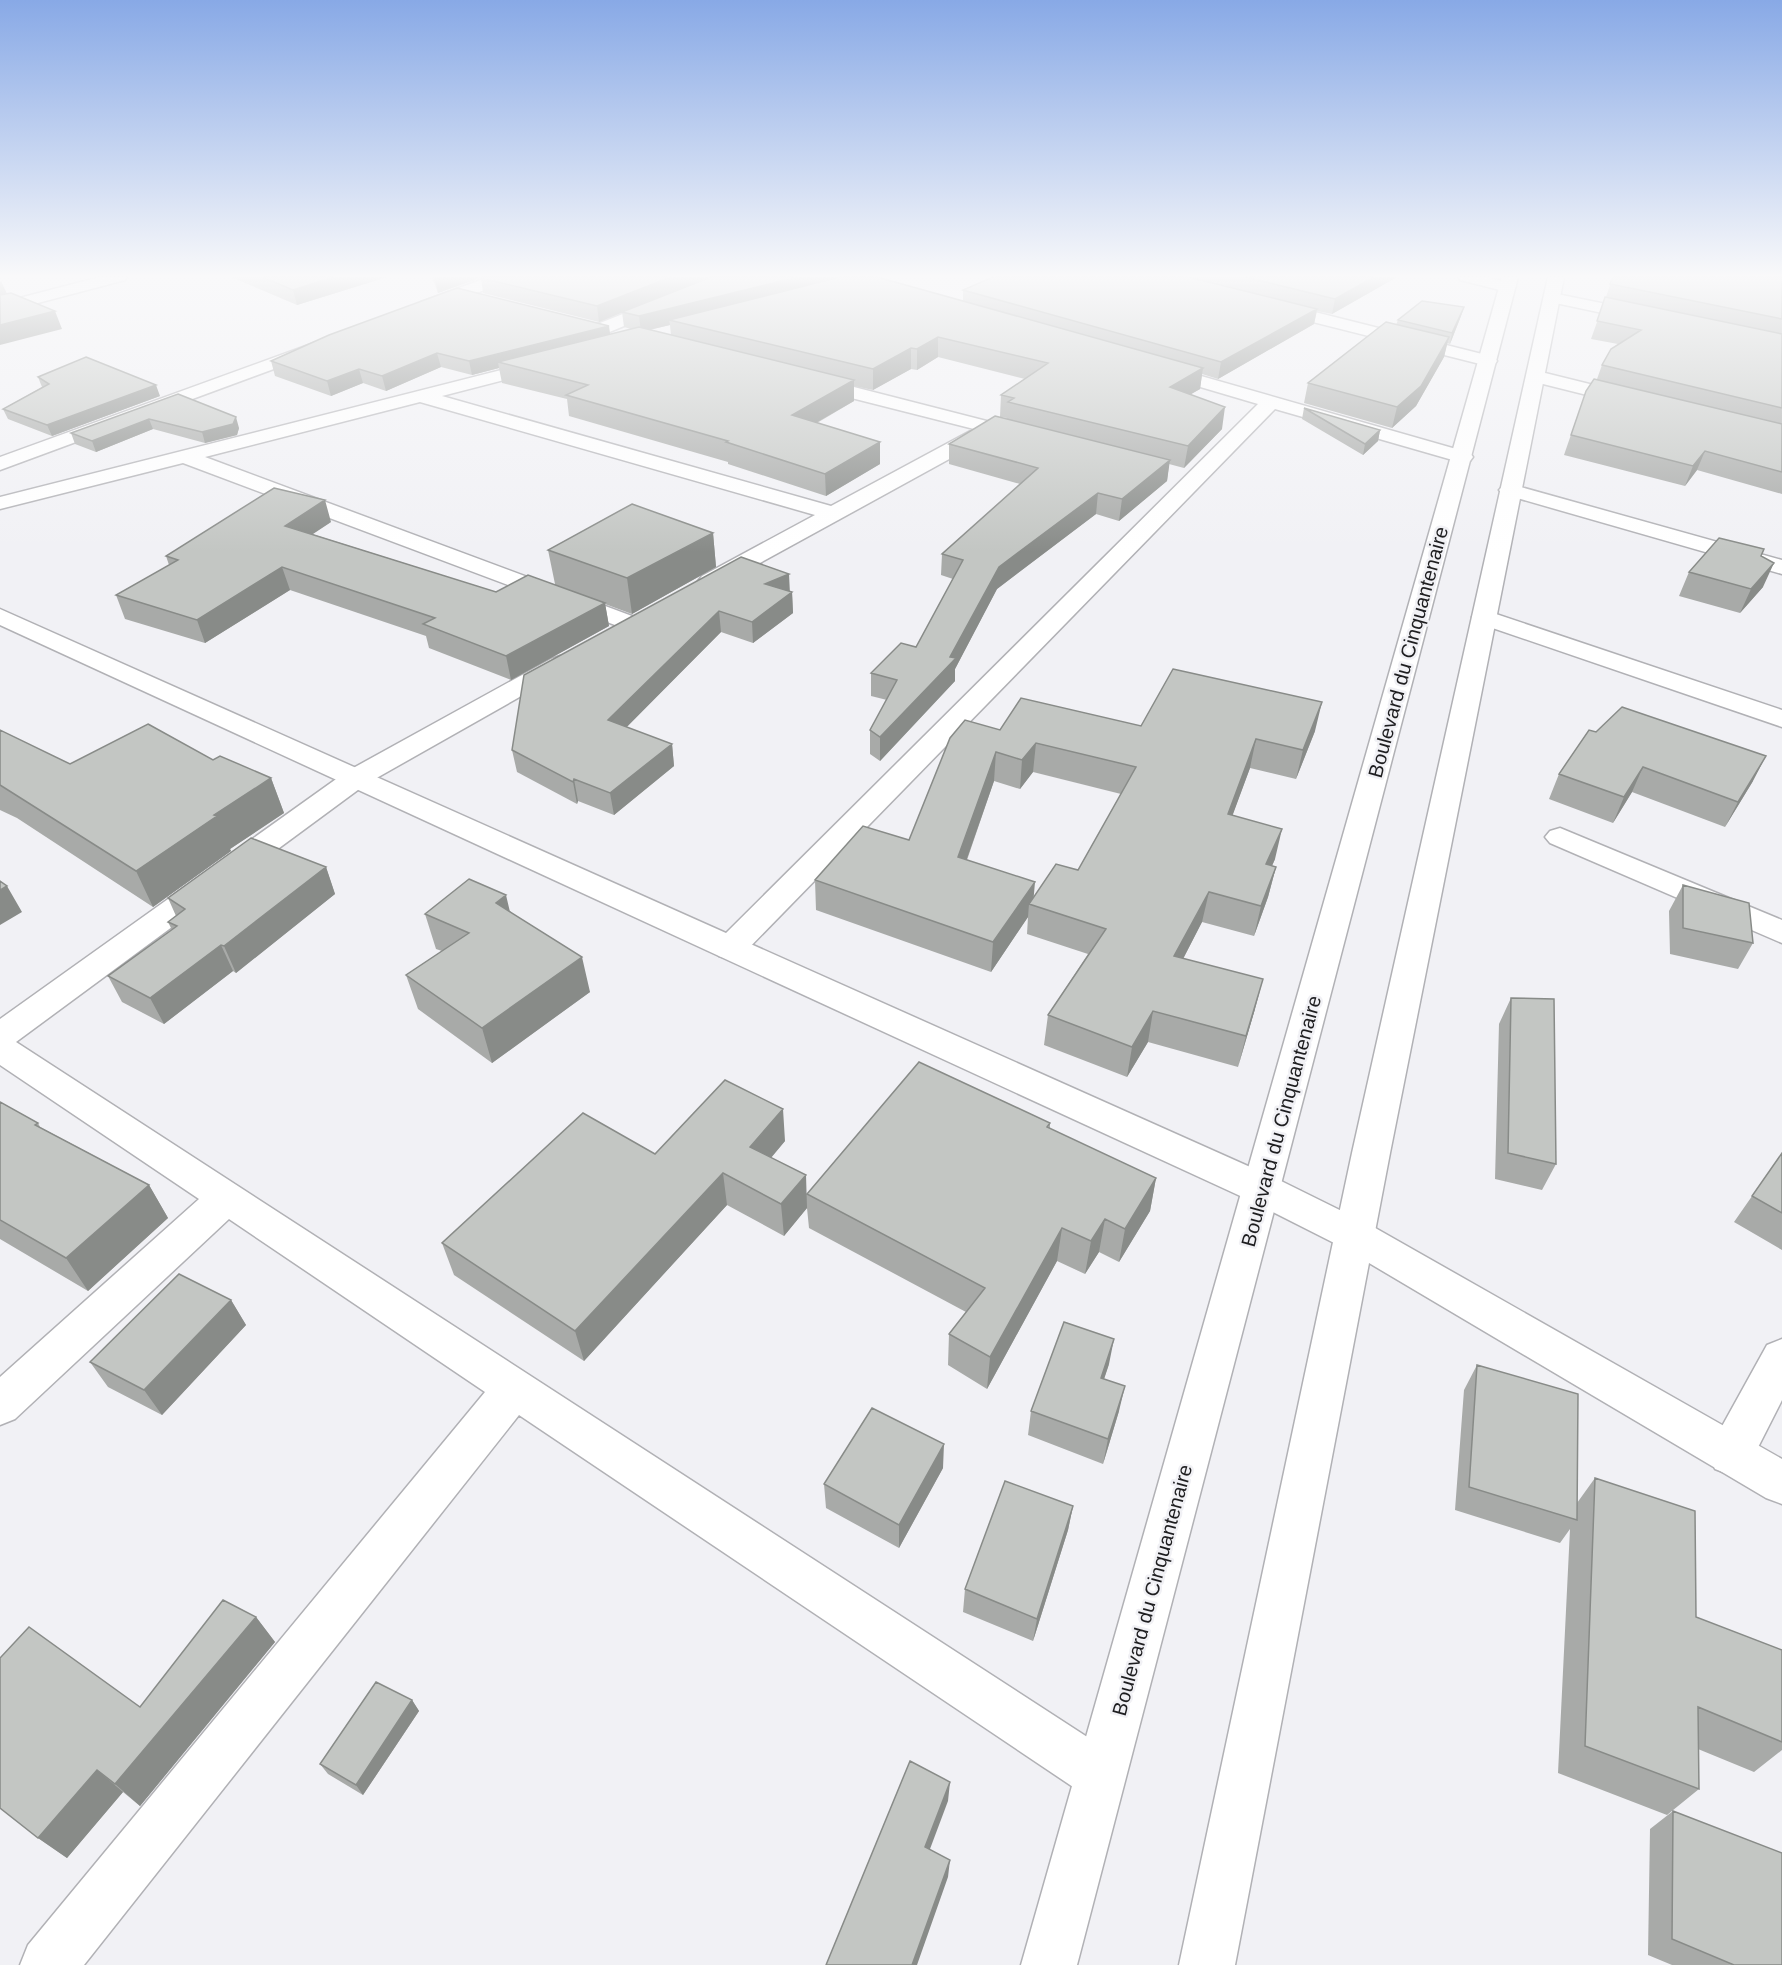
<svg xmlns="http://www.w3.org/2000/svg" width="1782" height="1965" font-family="Arial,sans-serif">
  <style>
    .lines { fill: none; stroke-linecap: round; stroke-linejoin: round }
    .minor-casing { stroke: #b1b1b5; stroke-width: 3 }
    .tertiary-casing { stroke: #b1b1b5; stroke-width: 3 }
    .secondary-casing { stroke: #b1b1b5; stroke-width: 3 }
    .minor { fill: #fff; fill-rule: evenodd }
    .tertiary { fill: #fff; fill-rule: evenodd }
    .secondary { fill: #fff; fill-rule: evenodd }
    .wall { fill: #a8aaa8; fill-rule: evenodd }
    .shaded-wall { fill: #888b88 }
    .building { fill: #c3c6c3; stroke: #888b88; stroke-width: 1.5 }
    .labels { text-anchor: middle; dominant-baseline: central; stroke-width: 5; stroke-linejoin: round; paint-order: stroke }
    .street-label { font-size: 20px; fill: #1e1e20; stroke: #f1f1f5 }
  </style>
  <rect width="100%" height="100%" fill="#f1f1f5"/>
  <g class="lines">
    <defs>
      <path id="minor" d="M 100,277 L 127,277 L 125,280 L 0,313 L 0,303 Z
        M 489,277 L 512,277 L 510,280 L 433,310 L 421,310 L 419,306 L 421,302 Z
        M 716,277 L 738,277 L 736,280 L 607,333 L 595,333 L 592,329 L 595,325 Z
        M 1458,277 L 1486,277 L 1514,284 L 1516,287 L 1508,292 L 1460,280 Z
        M 1552,293 L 1645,312 L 1651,313 L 1653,317 L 1651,321 L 1645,322 L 1546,301 L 1544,298 L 1546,295 Z
        M 1271,301 L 1494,357 L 1497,361 L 1494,365 L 1488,366 L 1265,310 L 1263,306 L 1265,302 Z
        M 314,343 L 320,344 L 323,348 L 320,352 L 0,470 L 0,457 Z
        M 545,359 L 551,360 L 554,364 L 551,368 L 442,396 L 831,506 L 974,429 L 804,386 L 802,382 L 804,378 L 811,376 L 1010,427 L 1013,431 L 1010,435 L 1003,437 L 993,435 L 718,586 L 710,588 L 702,586 L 698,581 L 702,576 L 815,515 L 420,402 L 205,457 L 640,619 L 643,624 L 640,629 L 631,631 L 183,463 L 0,509 L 0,497 Z
        M 1159,364 L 1470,453 L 1473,457 L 1470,461 L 1463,463 L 1275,409 L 741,956 L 730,959 L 719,956 L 714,948 L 719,940 L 1258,404 L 1153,373 L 1150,369 L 1153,365 Z
        M 1537,371 L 1638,396 L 1640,400 L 1638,404 L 1631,406 L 1531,381 L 1528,377 L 1531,373 Z
        M 1510,484 L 1782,560 L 1782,574 L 1503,494 L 1499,490 L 1503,486 Z
        M 1484,610 L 1782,710 L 1782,727 L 1475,622 L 1472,617 L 1475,612 Z
        M 560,656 L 569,659 L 573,664 L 569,669 L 366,784 L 16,1042 L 1118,1757 L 1126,1775 L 1118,1793 L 1100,1801 L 1082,1793 L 519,1415 L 84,1965 L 20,1965 L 28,1945 L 485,1392 L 229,1219 L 15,1419 L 0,1425 L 0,1377 L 199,1199 L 0,1065 L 0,1019 L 346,772 L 551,659 Z
        M 1560,828 L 1782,920 L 1782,943 L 1550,843 L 1545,837 L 1550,831 Z
        M 1782,1339 L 1782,1400 L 1747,1469 L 1731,1475 L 1715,1469 L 1709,1454 L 1715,1439 L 1767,1345 Z"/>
      <path id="tertiary" d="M 0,609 L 1275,1178 L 1370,1225 L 1782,1459 L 1782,1504 L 1766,1498 L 1342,1247 L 1249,1200 L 0,625 Z"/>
      <path id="secondary" d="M 1502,277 L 1518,277 L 1077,1965 L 1021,1965 Z
        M 1548,277 L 1564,277 L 1390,1153 L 1235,1965 L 1179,1965 L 1352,1153 Z"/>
    </defs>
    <use href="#minor" class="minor-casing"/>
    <use href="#tertiary" class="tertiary-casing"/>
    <use href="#secondary" class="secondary-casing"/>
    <use href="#minor" class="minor"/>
    <use href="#tertiary" class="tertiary"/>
    <use href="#secondary" class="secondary"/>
  </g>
  <path class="wall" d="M 231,277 L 387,277 L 297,305 Z
    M 432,277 L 710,277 L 963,301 L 963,290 L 993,277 L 1397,277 L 1332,314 L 1317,311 L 1314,324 L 1218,379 L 1202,374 L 1200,389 L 1191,394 L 1222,429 L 1184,468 L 1169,464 L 1167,481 L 1119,521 L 1096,514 L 997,589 L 955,669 L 955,681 L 880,761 L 870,754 L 870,730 L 887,700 L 871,696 L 871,673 L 916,647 L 953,579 L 941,575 L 942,554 L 1020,484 L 949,464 L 949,444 L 1007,419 L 1007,418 L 1000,417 L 1001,395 L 1025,379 L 938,357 L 917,370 L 911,369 L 873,390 L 854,386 L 854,401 L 817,423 L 880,442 L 880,464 L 826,496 L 728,464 L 728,462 L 569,416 L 567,399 L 502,383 L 499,368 L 472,375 L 441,367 L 386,391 L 363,383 L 331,396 L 275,376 L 271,361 L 610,335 L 631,329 L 624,327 L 622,312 L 599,322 L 483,293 L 481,278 L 438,293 ZM 670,325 L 671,335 L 648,330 Z
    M 1613,277 L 1782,277 L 1782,494 L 1697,470 L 1685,486 L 1564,455 L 1586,391 L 1597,379 L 1602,365 L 1618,344 L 1591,339 Z
    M 1464,307 L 1461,316 L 1450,344 L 1447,343 L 1444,357 L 1416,406 L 1392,428 L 1304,403 L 1308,383 L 1396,325 L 1398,320 Z
    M 38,377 L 160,396 L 52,436 L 8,419 L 3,409 L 42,387 Z
    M 178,394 L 239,428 L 237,435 L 205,443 L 153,429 L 96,452 L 75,444 L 71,433 Z
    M 1304,408 L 1380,430 L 1378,441 L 1363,455 L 1302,419 Z
    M 331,522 L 312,534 L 496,592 L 555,584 L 548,550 L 713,533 L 716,567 L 632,614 L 605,604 L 609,626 L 511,680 L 429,648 L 426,636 L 290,590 L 205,643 L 125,619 L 116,595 L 169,565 L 166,556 Z
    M 1761,556 L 1763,587 L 1740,613 L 1679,596 L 1689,572 Z
    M 741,557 L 789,574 L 789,591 L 792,592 L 793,613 L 753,643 L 721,632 L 626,727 L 672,744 L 674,766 L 614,815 L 578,801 L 577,804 L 517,772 L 512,750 Z
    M 1141,726 L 1315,731 L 1296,779 L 1250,768 L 1232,816 L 1275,859 L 1272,866 L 1276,867 L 1268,897 L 1254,936 L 1202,922 L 1183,959 L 1255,1009 L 1238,1067 L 1148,1042 L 1127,1077 L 1044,1045 L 1048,1015 L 1088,954 L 1027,934 L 1028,917 L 991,972 L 816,910 L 815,880 L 909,840 L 1000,730 ZM 1033,772 L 1121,794 L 1078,870 L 1033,898 L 967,860 L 994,781 L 1020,789 Z
    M 0,730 L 70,764 L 213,760 L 271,778 L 284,813 L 230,849 L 231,851 L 153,907 L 17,818 L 0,810 Z
    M 1589,730 L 1753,781 L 1725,827 L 1632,792 L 1613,823 L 1549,799 L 1559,774 Z
    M 326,867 L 335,894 L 236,973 L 233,971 L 164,1024 L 122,1002 L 108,976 L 172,930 L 168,922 L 176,916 L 168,898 Z
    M 1683,885 L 1753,943 L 1738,969 L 1670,954 L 1669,911 Z
    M 510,911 L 590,992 L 492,1063 L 418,1009 L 406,975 L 442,951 L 436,949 L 425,914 Z
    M 1511,998 L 1556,1164 L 1542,1190 L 1495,1179 L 1499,1024 Z
    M 0,1102 L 38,1123 L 40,1127 L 149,1185 L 168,1218 L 88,1291 L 0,1239 Z
    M 1050,1123 L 1050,1129 L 1156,1178 L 1150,1211 L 1119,1262 L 1099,1252 L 1085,1274 L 1057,1261 L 987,1389 L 948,1365 L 949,1334 L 966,1312 L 809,1228 L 807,1208 L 784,1236 L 727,1205 L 584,1361 L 454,1275 L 442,1243 L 655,1154 L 785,1141 L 771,1158 L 807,1194 Z
    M 1782,1153 L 1782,1250 L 1734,1222 Z
    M 231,1300 L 246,1325 L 162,1415 L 108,1387 L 90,1362 Z
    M 1109,1364 L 1104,1379 L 1119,1411 L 1103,1464 L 1028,1435 L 1031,1411 Z
    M 1477,1365 L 1577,1503 L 1595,1478 L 1696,1617 L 1782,1650 L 1782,1750 L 1754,1772 L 1698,1749 L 1699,1789 L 1667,1815 L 1558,1773 L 1570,1529 L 1560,1543 L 1455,1510 L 1464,1390 Z
    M 943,1468 L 899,1548 L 826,1508 L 824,1484 Z
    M 1073,1506 L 1068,1530 L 1033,1641 L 963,1612 L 965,1589 Z
    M 256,1617 L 275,1642 L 140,1806 L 123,1792 L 67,1858 L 38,1838 L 140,1707 Z
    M 412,1700 L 419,1711 L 363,1795 L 328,1774 L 320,1764 Z
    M 1673,1811 L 1782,1965 L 1672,1965 L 1648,1955 L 1650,1829 Z"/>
  <path class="shaded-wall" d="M 334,277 L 387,277 L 297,305 L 293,290 Z
    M 438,277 L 482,277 L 438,293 L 435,278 Z
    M 671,277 L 710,277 L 599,322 L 597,306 Z
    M 798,277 L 848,277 L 669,320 L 670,325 L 641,332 L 639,316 Z
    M 1374,277 L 1397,277 L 1332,314 L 1335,299 Z
    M 1,281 L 9,298 L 0,301 L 0,282 Z
    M 1464,307 L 1461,316 L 1450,344 L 1452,333 Z
    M 1317,309 L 1314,324 L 1218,379 L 1221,362 Z
    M 55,311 L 62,329 L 0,345 L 0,325 Z
    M 609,326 L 611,340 L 498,362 L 499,368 L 472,375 L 469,361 Z
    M 938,337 L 938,357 L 917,370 L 917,349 Z
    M 1449,337 L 1444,357 L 1416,406 L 1392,428 L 1397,407 Z
    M 911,348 L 911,369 L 873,390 L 873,369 Z
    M 437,353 L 441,367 L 386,391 L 382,376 Z
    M 1203,368 L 1200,389 L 1167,408 L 1170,387 Z
    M 359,369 L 363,383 L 331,396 L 327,381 Z
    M 854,380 L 854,401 L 793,436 L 792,415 Z
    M 156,385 L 160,396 L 52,436 L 47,425 Z
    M 1225,407 L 1222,429 L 1184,468 L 1188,446 Z
    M 236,417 L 239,428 L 237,435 L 205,443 L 202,432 Z
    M 149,419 L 153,429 L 96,452 L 92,441 Z
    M 1380,430 L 1378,441 L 1363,455 L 1365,444 Z
    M 880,442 L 880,464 L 826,496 L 825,474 Z
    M 1705,451 L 1697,470 L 1685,486 L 1693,466 Z
    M 1170,460 L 1167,481 L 1119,521 L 1122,499 Z
    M 1098,493 L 1096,514 L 997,589 L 955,669 L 955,681 L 880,761 L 880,737 L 950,657 L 999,567 Z
    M 325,500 L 331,522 L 292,548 L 285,526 Z
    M 713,533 L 716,567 L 632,614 L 627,578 Z
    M 1774,563 L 1763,587 L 1740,613 L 1751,589 Z
    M 282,567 L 290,590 L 205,643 L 197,620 Z
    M 789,574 L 790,594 L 792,592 L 793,613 L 753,643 L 752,622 L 765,584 Z
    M 605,603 L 609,626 L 511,680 L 506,656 Z
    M 719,611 L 721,632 L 612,742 L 608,720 Z
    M 1322,702 L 1315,731 L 1296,779 L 1303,750 Z
    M 1256,739 L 1250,768 L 1222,844 L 1228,814 Z
    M 1036,743 L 1033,772 L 1020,789 L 1022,760 Z
    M 672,744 L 674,766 L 614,815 L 610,793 Z
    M 996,752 L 994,781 L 957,887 L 958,857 Z
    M 1766,756 L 1753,781 L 1725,827 L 1738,802 Z
    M 1643,767 L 1632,792 L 1613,823 L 1624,797 Z
    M 271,778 L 284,813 L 230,849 L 231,851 L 153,907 L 136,871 L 214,815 Z
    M 574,779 L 578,801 L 577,804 L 573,782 Z
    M 1282,829 L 1275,859 L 1259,894 L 1266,864 Z
    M 326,867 L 335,894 L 236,973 L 224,946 Z
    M 1276,867 L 1268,897 L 1254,936 L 1261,906 Z
    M 1035,882 L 1033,905 L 1029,904 L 1028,917 L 991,972 L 993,942 Z
    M 7,886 L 22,912 L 0,925 L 0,890 Z
    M 1209,892 L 1202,922 L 1169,986 L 1174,956 Z
    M 506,895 L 514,929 L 496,903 Z
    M 221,945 L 233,971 L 164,1024 L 150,998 Z
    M 582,957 L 590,992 L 492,1063 L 482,1028 Z
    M 1263,979 L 1255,1009 L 1238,1067 L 1246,1036 Z
    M 1153,1011 L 1148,1042 L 1127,1077 L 1132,1047 Z
    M 783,1109 L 785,1141 L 753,1179 L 750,1147 Z
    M 723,1173 L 727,1205 L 584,1361 L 575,1331 Z
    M 806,1175 L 807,1208 L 784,1236 L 781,1204 Z
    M 1156,1178 L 1150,1211 L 1119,1262 L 1125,1229 Z
    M 149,1185 L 168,1218 L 88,1291 L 66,1258 Z
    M 1105,1219 L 1099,1252 L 1085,1274 L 1091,1241 Z
    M 1062,1228 L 1057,1261 L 987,1389 L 990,1357 Z
    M 231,1300 L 246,1325 L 162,1415 L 144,1390 Z
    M 1114,1339 L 1109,1364 L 1096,1403 L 1101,1378 Z
    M 1125,1386 L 1119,1411 L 1103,1464 L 1108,1439 Z
    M 944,1444 L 943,1468 L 899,1548 L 899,1525 Z
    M 1073,1506 L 1068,1530 L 1033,1641 L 1037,1619 Z
    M 256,1617 L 275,1642 L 140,1806 L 115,1784 Z
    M 412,1700 L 419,1711 L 363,1795 L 356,1785 Z
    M 97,1770 L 123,1792 L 67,1858 L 38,1838 Z
    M 950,1782 L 948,1801 L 924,1865 L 925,1847 Z
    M 950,1860 L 948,1877 L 917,1965 L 912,1965 Z"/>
  <path class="building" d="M 262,277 L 334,277 L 293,290 Z
    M 482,277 L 671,277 L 597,306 L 481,278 Z
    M 711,277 L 798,277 L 639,316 L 622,312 Z
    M 840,277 L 877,277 L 1203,368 L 1170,387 L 1225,407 L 1188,446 L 1008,402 L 1014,398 L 1001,395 L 1048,363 L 938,337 L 917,349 L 911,348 L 873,369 L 669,320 Z
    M 993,277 L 1188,277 L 1317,309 L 1221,362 L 963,290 Z
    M 1245,277 L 1374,277 L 1335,299 Z
    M 1613,277 L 1782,277 L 1782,319 L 1610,284 Z
    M 457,288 L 609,326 L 469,361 L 437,353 L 382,376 L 359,369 L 327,381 L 271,361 L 329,335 Z
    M 11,293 L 55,311 L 0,325 L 0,295 Z
    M 1605,297 L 1782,334 L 1782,408 L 1602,365 L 1611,349 L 1641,330 L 1597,321 Z
    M 1422,301 L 1464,307 L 1452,333 L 1398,320 Z
    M 1386,322 L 1449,337 L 1421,386 L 1397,407 L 1308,383 Z
    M 639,327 L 854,380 L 792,415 L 880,442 L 825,474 L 726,442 L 728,441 L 566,395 L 588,385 L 498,362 Z
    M 86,357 L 156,385 L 47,425 L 3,409 L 49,384 L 38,377 Z
    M 1594,379 L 1782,424 L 1782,472 L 1705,451 L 1693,466 L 1571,435 L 1586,391 Z
    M 178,394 L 236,417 L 233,424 L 202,432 L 149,419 L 92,441 L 71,433 Z
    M 1304,408 L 1380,430 L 1365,444 Z
    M 995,416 L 1170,460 L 1122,499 L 1098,493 L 999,567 L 950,657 L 956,658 L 880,737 L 870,730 L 897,680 L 871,673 L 901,643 L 916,647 L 963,560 L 942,554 L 1038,468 L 949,444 Z
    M 274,488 L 325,500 L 285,526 L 496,592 L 528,575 L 605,603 L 506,656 L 423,624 L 435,618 L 282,567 L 197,620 L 116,595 L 178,560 L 166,556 Z
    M 632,504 L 713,533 L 627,578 L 548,550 Z
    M 1719,538 L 1764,549 L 1761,556 L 1774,563 L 1751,589 L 1689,572 Z
    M 741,557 L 789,574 L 765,584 L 792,592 L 752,622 L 719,611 L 608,720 L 672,744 L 610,793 L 574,779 L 573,782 L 512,750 L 524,675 Z
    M 1173,669 L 1322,702 L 1303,750 L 1256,739 L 1228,814 L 1282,829 L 1266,864 L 1276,867 L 1261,906 L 1209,892 L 1174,956 L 1263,979 L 1246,1036 L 1153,1011 L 1132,1047 L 1048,1015 L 1106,929 L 1029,904 L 1056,864 L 1078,870 L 1136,767 L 1036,743 L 1022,760 L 996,752 L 958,857 L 1035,882 L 993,942 L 815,880 L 863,826 L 909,840 L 950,738 L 965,720 L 1000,730 L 1021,698 L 1141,726 Z
    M 1622,707 L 1766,756 L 1738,802 L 1643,767 L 1624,797 L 1559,774 L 1589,730 L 1596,732 Z
    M 148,724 L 213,760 L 220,756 L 271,778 L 214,815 L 217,816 L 136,871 L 0,785 L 0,730 L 70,764 Z
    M 251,838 L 326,867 L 224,946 L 221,945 L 150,998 L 108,976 L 177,926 L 168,922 L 185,909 L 168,898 Z
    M 469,879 L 506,895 L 496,903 L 582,957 L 482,1028 L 406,975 L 469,933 L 425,914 Z
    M 0,881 L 7,886 L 0,890 Z
    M 1683,885 L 1749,903 L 1753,943 L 1683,928 Z
    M 1511,998 L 1554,999 L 1556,1164 L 1508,1153 Z
    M 919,1062 L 1050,1123 L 1047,1127 L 1156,1178 L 1125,1229 L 1105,1219 L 1091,1241 L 1062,1228 L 990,1357 L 949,1334 L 985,1288 L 807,1194 Z
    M 725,1080 L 783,1109 L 750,1147 L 806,1175 L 781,1204 L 723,1173 L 575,1331 L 442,1243 L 583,1113 L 655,1154 Z
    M 0,1102 L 38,1123 L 35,1125 L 149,1185 L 66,1258 L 0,1220 Z
    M 1782,1153 L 1782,1213 L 1752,1196 Z
    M 179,1274 L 231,1300 L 144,1390 L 90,1362 Z
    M 1064,1322 L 1114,1339 L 1101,1378 L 1125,1386 L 1108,1439 L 1031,1411 Z
    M 1477,1365 L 1578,1394 L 1577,1520 L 1469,1487 Z
    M 872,1408 L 944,1444 L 899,1525 L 824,1484 Z
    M 1595,1478 L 1695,1511 L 1696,1617 L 1782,1650 L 1782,1742 L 1698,1707 L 1699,1789 L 1585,1746 Z
    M 1005,1481 L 1073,1506 L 1037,1619 L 965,1589 Z
    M 223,1600 L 256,1617 L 115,1784 L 97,1770 L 38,1838 L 0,1808 L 0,1658 L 29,1627 L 140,1707 Z
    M 376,1682 L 412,1700 L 356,1785 L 320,1764 Z
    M 910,1761 L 950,1782 L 925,1847 L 950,1860 L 912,1965 L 826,1965 Z
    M 1673,1811 L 1782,1853 L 1782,1965 L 1734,1965 L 1672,1939 Z"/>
  <linearGradient id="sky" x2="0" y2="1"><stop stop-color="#88a9e6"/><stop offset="0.5" stop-color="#f9f9fa"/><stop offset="1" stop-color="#f9f9fa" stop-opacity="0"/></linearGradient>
  <rect width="1782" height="552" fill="url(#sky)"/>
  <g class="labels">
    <g class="street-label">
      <text transform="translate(1408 652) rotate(-75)">Boulevard du Cinquantenaire</text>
      <text transform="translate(1281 1121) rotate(-75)">Boulevard du Cinquantenaire</text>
      <text transform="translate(1152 1590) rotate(-75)">Boulevard du Cinquantenaire</text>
    </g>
  </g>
</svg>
